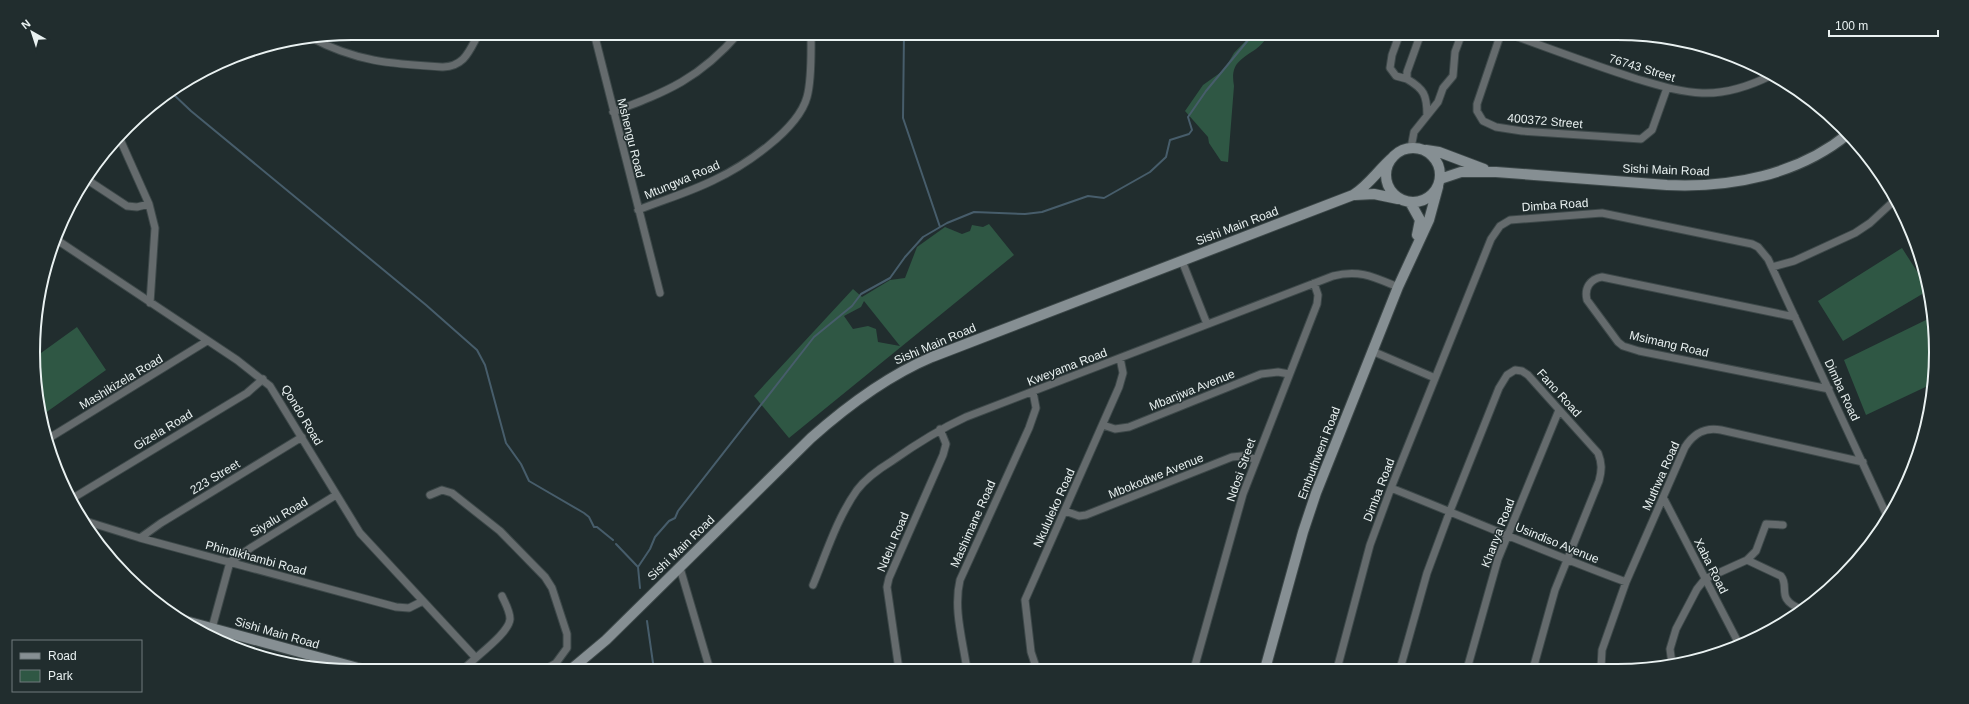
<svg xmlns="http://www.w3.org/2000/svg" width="1969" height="704" font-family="Helvetica,sans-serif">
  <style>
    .green { fill: #2f5744; fill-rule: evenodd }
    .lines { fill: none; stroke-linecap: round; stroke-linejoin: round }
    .stream { stroke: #475d6b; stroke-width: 2 }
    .street-casing { stroke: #3d4849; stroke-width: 9 }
    .secondary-casing { stroke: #3d4849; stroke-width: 12 }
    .street { stroke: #656b6d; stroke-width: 7 }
    .secondary { stroke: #868f93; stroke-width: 10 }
    .labels { text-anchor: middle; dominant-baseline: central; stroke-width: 3; stroke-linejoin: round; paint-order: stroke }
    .street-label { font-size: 12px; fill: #e9f1f1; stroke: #212d2e }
    .rim { fill: none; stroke: #e9f1f1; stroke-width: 2 }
  </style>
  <rect width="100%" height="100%" fill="#212d2e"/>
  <path class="green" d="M 1253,33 L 1271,33 C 1266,38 1262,45 1256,49 C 1240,60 1230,64 1234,86 L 1228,162 L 1221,161 L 1209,143 L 1208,137 L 1185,111 L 1203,85 L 1224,70 L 1234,53 Z
    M 989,224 L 1014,255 L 789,438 L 754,396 L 853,289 L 862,297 L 890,280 L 905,278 L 917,247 L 945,227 L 962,234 L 970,231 L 972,225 L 983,227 ZM 864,301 L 900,346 L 878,342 L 876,329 L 868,326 L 853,329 L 844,316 L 861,307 Z
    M 1902,248 L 1929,290 L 1843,341 L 1818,301 Z
    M 1930,318 C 1937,334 1936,366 1934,383 L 1866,415 L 1844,360 Z
    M 77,327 L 106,370 L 41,416 L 34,373 L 34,358 Z"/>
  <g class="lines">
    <path class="stream" d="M 904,33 L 903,118 L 940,227
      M 172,93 L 191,111 L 426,305 L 477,350 L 485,365 L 506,443 L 521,464 L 529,481 L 584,513 L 589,517 L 594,527 L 597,527 L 613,540
      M 616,544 L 638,567 L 640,588
      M 638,567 L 650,549 L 655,537 L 669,521 L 675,518 L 678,511 L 814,337 L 852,306 L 861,294 L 890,278 L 905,257 L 923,237 L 947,223 L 974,212 L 1025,214 L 1042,212 L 1088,196 L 1104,198 L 1150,172 L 1166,157 L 1170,140 L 1189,134 L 1192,130 L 1188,117 L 1206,91 L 1254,33
      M 647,621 L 654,670"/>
    <defs>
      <path id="street" d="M 594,33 L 660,293
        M 1400,33 L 1392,55 L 1390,68 L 1396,76 L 1407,79
        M 1421,33 L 1407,72 L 1407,79 C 1424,89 1427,95 1427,115
        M 1501,33 L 1477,104 L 1477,111 L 1483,121 L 1496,127 L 1522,131 L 1641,139 L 1652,130 L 1667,88
        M 1507,33 C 1550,49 1593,65 1637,79 C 1658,85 1679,92 1702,93 C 1727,94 1750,86 1772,75
        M 310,37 C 356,62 392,64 443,67 C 465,66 469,51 479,33
        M 613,112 C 668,91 699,79 739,33
        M 119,137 L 149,204 L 155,228 L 150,303
        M 1411,148 L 1414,132 L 1438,102 L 1443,88 L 1453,76 L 1455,52 L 1462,33
        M 86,179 L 127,206 L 137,207 L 149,204
        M 638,210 C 663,200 690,192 714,180 C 744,166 798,130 807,97 C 812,79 811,52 811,33
        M 57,240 L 237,360 L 270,386 L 360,533 L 475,657
        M 1182,261 L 1207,324
        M 1772,267 L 1794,261 L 1855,233 L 1870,223 L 1896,199
        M 1795,317 L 1602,277 C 1590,279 1584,288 1587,300 L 1618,342 L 1623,346 L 1639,351 L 1829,389
        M 1372,351 L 1435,378
        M 1103,425 L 1115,429 L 1129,427 L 1261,374 L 1278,372 L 1289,374
        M 46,440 L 207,341
        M 1391,488 C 1469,519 1547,553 1626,582
        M 430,495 L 442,490 L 452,493 L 500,531 L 545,577 L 552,588 L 567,634 L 567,648 L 556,663 L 543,671
        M 1663,497 L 1739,644
        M 73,498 L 247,393 L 263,379
        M 1065,511 L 1079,516 L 1086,515 L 1232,457 L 1242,456 L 1255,459
        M 82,520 L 140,538 L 396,607 L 409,608 L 423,601
        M 140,538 L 161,523 L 302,437
        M 1747,560 L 1781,576 C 1790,587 1775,599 1801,609
        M 680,568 L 710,670
        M 813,585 C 826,554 837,518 857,490 C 866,478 879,469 892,461 C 916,444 938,430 966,417 L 1333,276 C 1359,269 1374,277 1398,287
        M 212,628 L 230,562 L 252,547 L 336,495
        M 1672,664 L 1670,649 L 1676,629 L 1697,589 L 1705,579 L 1747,560 L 1756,551 L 1766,524 L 1783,525
        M 329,668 L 336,663
        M 1601,668 L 1602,650 L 1626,582 L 1685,447 C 1694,433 1705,427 1721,430 L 1863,462
        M 1194,669 L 1243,494 L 1317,304 L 1318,295 L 1314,283
        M 1337,669 L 1370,545 L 1391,488 L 1491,239 L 1500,226 L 1510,220 L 1602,213 L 1752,244 L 1758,247 L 1768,259 L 1888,518
        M 1400,669 L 1427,573 L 1450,511 L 1499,388 L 1507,375 L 1515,370 L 1522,371 L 1528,375 L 1598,453 C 1602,463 1602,470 1599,481 L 1555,590 L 1533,669
        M 1467,669 L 1498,559 L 1559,410
        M 899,670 L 887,587 L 889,578 L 943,455 L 946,444 L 940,429
        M 967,670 C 963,641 953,609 960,580 L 1029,428 L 1036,408 L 1033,392
        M 1037,670 L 1031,652 L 1025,600 L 1119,387 L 1123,373 L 1120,358
        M 462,671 C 473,658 509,634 510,619 C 510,611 505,603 502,596"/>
      <path id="secondary" d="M1386 175a27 27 0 1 1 54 0a27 27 0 1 1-54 0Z
        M 1426,150 L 1439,152 L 1484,169
        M 1440,179 L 1461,172 L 1496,172 L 1667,185 C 1731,188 1798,175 1848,134
        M 1355,195 L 1374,194 L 1398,199
        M 1410,202 L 1420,220 L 1417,235
        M 178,619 L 369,671
        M 1265,669 L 1303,532 L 1316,493 L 1398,287 L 1429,220 L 1438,187
        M 569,671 L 606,640 L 811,438 C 847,406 887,376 932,357 L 1353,195 C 1369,185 1378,170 1393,157"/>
    </defs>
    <use href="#street" class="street-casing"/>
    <use href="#secondary" class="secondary-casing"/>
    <use href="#street" class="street"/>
    <use href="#secondary" class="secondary"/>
  </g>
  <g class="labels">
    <g class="street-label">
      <text transform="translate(1642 68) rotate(17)">76743 Street</text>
      <text transform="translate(1545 121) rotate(5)">400372 Street</text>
      <text transform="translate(631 138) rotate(76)">Mshengu Road</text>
      <text transform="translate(1666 170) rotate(2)">Sishi Main Road</text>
      <text transform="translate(682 180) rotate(-23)">Mtungwa Road</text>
      <text transform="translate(1555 205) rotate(-4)">Dimba Road</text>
      <text transform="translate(1237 226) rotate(-21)">Sishi Main Road</text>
      <text transform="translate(935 344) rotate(-23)">Sishi Main Road</text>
      <text transform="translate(1669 344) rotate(13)">Msimang Road</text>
      <text transform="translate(1067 367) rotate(-21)">Kweyama Road</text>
      <text transform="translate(121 382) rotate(-31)">Mashikizela Road</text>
      <text transform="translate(1192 390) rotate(-22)">Mbanjwa Avenue</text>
      <text transform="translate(1842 390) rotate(65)">Dimba Road</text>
      <text transform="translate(1559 393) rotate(48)">Fano Road</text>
      <text transform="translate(302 415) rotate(59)">Qondo Road</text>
      <text transform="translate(163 430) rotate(-31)">Gizela Road</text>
      <text transform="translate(1319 453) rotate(-69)">Embuthweni Road</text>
      <text transform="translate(1241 470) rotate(-71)">Ndosi Street</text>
      <text transform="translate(1156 476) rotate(-22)">Mbokodwe Avenue</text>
      <text transform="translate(1661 476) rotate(-66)">Muthwa Road</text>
      <text transform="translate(215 477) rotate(-31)">223 Street</text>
      <text transform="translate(1379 490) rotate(-69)">Dimba Road</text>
      <text transform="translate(1054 508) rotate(-66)">Nkululeko Road</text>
      <text transform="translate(279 517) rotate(-31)">Siyalu Road</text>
      <text transform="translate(973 524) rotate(-66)">Mashimane Road</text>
      <text transform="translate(1498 533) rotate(-69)">Khanya Road</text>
      <text transform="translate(893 542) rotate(-67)">Ndelu Road</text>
      <text transform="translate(1557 543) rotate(22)">Usindiso Avenue</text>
      <text transform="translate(681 548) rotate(-44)">Sishi Main Road</text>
      <text transform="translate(256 558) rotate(15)">Phindikhambi Road</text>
      <text transform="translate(1711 566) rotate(63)">Xaba Road</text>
      <text transform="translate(277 633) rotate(16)">Sishi Main Road</text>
    </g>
  </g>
  <path d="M0 0H1969V704H0ZM352 40H1617A312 312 0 0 1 1929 352V352A312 312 0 0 1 1617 664H352A312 312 0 0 1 40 352V352A312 312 0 0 1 352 40Z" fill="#212d2e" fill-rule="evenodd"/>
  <path class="rim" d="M352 40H1617A312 312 0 0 1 1929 352V352A312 312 0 0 1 1617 664H352A312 312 0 0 1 40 352V352A312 312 0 0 1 352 40Z"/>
  <rect x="12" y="640" width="130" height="52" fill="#212d2e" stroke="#717b7c"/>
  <rect x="20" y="653" width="20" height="6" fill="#868f93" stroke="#717b7c"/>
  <text x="48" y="660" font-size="12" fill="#e9f1f1">Road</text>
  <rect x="20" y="670" width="20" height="12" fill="#2f5744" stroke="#717b7c"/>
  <text x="48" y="680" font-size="12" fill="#e9f1f1">Park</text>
  <g transform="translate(32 32) rotate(321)" stroke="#212d2e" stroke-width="3" paint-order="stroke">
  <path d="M0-3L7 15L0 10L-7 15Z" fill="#e9f1f1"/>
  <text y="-6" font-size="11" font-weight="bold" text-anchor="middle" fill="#e9f1f1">N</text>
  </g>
  <path d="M1829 30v6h109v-6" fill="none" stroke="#e9f1f1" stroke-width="2"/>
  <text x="1835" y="30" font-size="12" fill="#e9f1f1" stroke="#212d2e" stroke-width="3" paint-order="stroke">100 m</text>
</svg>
